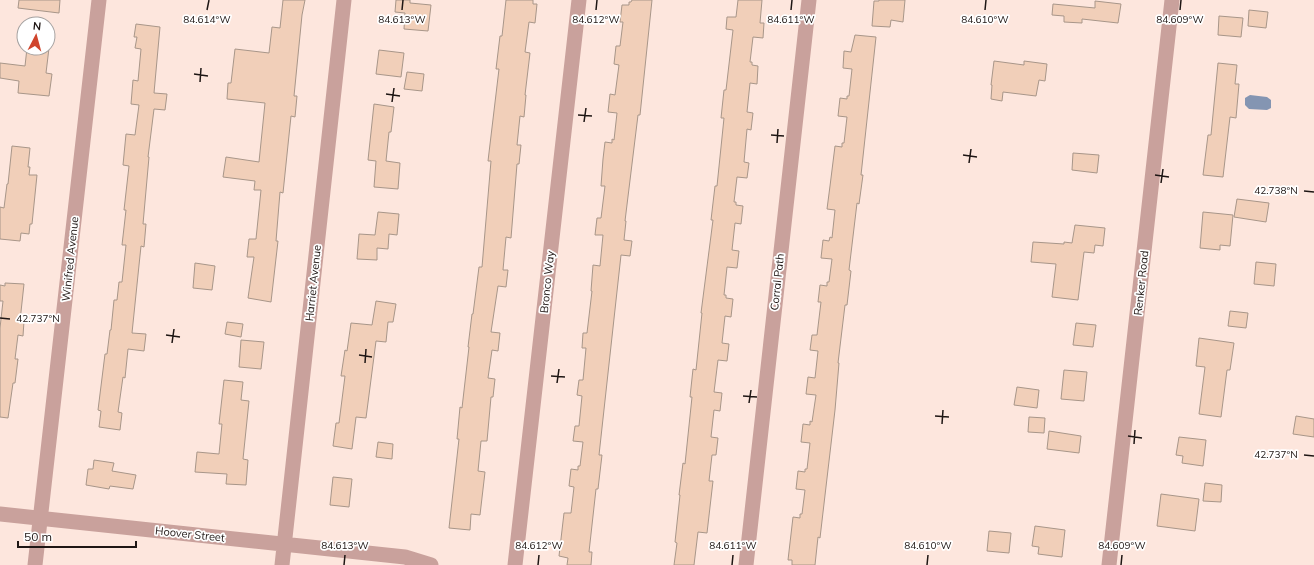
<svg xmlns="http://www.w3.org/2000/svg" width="1314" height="565" font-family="Mulish,sans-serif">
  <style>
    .water { fill: #8495b2 }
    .building { fill: #f1cfb9; stroke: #a89689 }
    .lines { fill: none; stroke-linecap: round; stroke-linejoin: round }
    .street { stroke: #c9a19c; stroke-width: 15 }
    .ticks { fill: none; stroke: #1e1614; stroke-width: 1.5 }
    .labels { text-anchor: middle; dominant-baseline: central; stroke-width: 3.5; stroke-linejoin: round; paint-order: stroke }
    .street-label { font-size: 11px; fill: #1e1614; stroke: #fff }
    .ticks-label { font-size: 10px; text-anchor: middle; fill: #1e1614; stroke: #fff; stroke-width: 3.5; stroke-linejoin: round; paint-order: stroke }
  </style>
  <rect width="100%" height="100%" fill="#fde6dd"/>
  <path class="water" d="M 1250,95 L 1267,97 L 1271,100 L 1271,108 L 1267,110 L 1249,109 L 1245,105 L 1245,98 Z"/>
  <path class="building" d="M 19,0 L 60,0 L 59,13 L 18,8 Z
    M 283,0 L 305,0 L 302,15 L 294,96 L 297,96 L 295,117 L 291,116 L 283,193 L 280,192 L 276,241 L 278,241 L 271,302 L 248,298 L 254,257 L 247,257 L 249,239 L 256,239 L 261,190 L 254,190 L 255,181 L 223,177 L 226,157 L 259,162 L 265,103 L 227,99 L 228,83 L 231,83 L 235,49 L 269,53 L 272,27 L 280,28 Z
    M 396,0 L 410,0 L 410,3 L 431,5 L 428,31 L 404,29 L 405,13 L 395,12 Z
    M 506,0 L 533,0 L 533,4 L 537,4 L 535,23 L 529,22 L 525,52 L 530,53 L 525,95 L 526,95 L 524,117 L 520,116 L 517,145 L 521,145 L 519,164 L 517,164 L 511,238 L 506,237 L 503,270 L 508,270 L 506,287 L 498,286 L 491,332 L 500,333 L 498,351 L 492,350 L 488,378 L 495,379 L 493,397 L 491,397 L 487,441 L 481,441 L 478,471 L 485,472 L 480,515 L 471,514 L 470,530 L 449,528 L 459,439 L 457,439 L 460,407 L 462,408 L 469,347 L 468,347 L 472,314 L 473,314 L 479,267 L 482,267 L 491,161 L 488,161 L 499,69 L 496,69 L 500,36 L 502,36 Z
    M 632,0 L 652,0 L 640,115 L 638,115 L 625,221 L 626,221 L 624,240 L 632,241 L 630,256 L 621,255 L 599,455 L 602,455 L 598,489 L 596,489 L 589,552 L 592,552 L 591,565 L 567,565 L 568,558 L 559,556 L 564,513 L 571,513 L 574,487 L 569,486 L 571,469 L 578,470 L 578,466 L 580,466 L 583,442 L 573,441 L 575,426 L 579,426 L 582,396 L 577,395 L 579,380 L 583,380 L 586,348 L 582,348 L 583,333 L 587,333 L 592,291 L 591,291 L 593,265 L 600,266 L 603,235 L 595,235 L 597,218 L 601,218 L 605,186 L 601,186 L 603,159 L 605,142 L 612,143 L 612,139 L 614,140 L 617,113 L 608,112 L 610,94 L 615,95 L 619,65 L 614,64 L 616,46 L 620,46 L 623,22 L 620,22 L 622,5 L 629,5 L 629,2 L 631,2 Z
    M 738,0 L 762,0 L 760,23 L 764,23 L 763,38 L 753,37 L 750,62 L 752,62 L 752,65 L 758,66 L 757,84 L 750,83 L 747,112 L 753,113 L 751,130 L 747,129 L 744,162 L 749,163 L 747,178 L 737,177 L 734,202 L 736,202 L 736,205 L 743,206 L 741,224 L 735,223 L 732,250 L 739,251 L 737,268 L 727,267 L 724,295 L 726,295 L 726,298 L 733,299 L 731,317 L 725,316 L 722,343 L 729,344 L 727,361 L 718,360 L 714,392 L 722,393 L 720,411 L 714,410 L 711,437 L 718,438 L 716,455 L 712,455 L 709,481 L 713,481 L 707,533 L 698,532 L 694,565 L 674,565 L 677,543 L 675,542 L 680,495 L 679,495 L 683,463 L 685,464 L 692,397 L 690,397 L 693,369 L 696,370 L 702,313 L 701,313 L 713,220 L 711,220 L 715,186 L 717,186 L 724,118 L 721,118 L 724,90 L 726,90 L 733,30 L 726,29 L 727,17 L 736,17 Z
    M 879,0 L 905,0 L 903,22 L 891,20 L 890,27 L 872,26 L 874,1 L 879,1 Z
    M 1095,1 L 1121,4 L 1118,23 L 1082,19 L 1082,23 L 1064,22 L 1064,16 L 1052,15 L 1053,4 L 1095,8 Z
    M 1249,10 L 1268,12 L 1266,28 L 1248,26 Z
    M 1219,16 L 1243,18 L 1241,37 L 1218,35 Z
    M 136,24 L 160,27 L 154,93 L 167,94 L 165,110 L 154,109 L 148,157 L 149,157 L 143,224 L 146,224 L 144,247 L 141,246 L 132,333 L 146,334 L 144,351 L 128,349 L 125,378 L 123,377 L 118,412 L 122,413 L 120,430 L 99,427 L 101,411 L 98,410 L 105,354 L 107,354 L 110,330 L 111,330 L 114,300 L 117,300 L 119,282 L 122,282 L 126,245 L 122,245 L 126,210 L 124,210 L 129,166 L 123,165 L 126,134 L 135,135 L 139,105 L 131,104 L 133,80 L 138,81 L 141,49 L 135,48 L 137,37 L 134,37 Z
    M 855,35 L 876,37 L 861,175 L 863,175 L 859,204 L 857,203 L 849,270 L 851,271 L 847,305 L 845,305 L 838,363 L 839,363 L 835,410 L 820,538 L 818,537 L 815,565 L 792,565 L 792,560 L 788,560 L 793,517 L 800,518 L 800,514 L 802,514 L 805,490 L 796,489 L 798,471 L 805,472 L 805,469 L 807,469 L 810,443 L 801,442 L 803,424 L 810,425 L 810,421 L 812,422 L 816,395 L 806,394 L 808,377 L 815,378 L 818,351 L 810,350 L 812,335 L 817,335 L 821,302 L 818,302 L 820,285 L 827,286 L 827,282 L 829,282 L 832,259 L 821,258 L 823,240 L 829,241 L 830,237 L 832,238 L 835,210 L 827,209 L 830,186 L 835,146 L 842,147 L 842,143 L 844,143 L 847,117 L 838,116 L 840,98 L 847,99 L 847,96 L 849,96 L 852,69 L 843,68 L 844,51 L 851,52 Z
    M 27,48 L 49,48 L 46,73 L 52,74 L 49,96 L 18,93 L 19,81 L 0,78 L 0,63 L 25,66 Z
    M 379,50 L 404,53 L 401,77 L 376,74 Z
    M 994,61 L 1024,65 L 1024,61 L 1047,64 L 1045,81 L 1039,80 L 1036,96 L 1003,92 L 1002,101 L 991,99 L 992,85 L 991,85 Z
    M 1218,63 L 1237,65 L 1235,84 L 1239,84 L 1236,118 L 1230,117 L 1223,177 L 1203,175 L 1208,135 L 1211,135 Z
    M 407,72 L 424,74 L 422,91 L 404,89 Z
    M 374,104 L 394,107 L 391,132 L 389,132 L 386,161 L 400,163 L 398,189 L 374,187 L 376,161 L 368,160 Z
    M 12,146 L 30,148 L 28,167 L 30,167 L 29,175 L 37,175 L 32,224 L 30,224 L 29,234 L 21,233 L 20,241 L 0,239 L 0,207 L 4,208 L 7,184 L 8,184 Z
    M 1073,153 L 1099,155 L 1097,173 L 1072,170 Z
    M 1237,199 L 1269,203 L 1266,222 L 1234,217 Z
    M 378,212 L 399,214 L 397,235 L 389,234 L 388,249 L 377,248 L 377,260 L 357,259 L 359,234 L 375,235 Z
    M 1203,212 L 1233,215 L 1230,246 L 1220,245 L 1220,250 L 1200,248 Z
    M 1075,225 L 1105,228 L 1103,246 L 1095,245 L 1094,253 L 1084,252 L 1078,300 L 1052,297 L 1056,264 L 1031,262 L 1033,242 L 1064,244 L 1064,242 L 1072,243 Z
    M 1256,262 L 1276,264 L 1274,286 L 1254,284 Z
    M 195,263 L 215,266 L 212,290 L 193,288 Z
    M 5,283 L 24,284 L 20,321 L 24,321 L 23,336 L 18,335 L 15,359 L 18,359 L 15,383 L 13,383 L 8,418 L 0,417 L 0,328 L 3,301 L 0,301 L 0,285 L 5,286 Z
    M 376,301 L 396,304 L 393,322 L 388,322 L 386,342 L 376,341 L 366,418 L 356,417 L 352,449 L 333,446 L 336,423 L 339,423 L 345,376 L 341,376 L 345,350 L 347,351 L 351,323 L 372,325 Z
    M 1230,311 L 1248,313 L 1246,328 L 1228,326 Z
    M 227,322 L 243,324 L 241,337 L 225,334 Z
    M 1076,323 L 1096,325 L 1093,347 L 1073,345 Z
    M 1199,338 L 1234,343 L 1230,370 L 1227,370 L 1221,417 L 1199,414 L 1205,367 L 1196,366 Z
    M 241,340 L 264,342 L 261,369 L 239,367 Z
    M 1064,370 L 1087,372 L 1084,401 L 1061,399 Z
    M 224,380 L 243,382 L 241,400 L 249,401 L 243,459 L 248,460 L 246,485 L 226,484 L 227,474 L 195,472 L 197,452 L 219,454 L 222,424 L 219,424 Z
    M 1017,387 L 1039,390 L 1037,408 L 1014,405 Z
    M 1296,416 L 1314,419 L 1314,437 L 1293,434 Z
    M 1029,417 L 1045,418 L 1044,433 L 1028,432 Z
    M 1049,431 L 1081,436 L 1079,453 L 1047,449 Z
    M 1179,437 L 1206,440 L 1203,466 L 1182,463 L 1183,456 L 1176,455 Z
    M 378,442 L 393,444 L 392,459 L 376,457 Z
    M 94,460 L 114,463 L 112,471 L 136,475 L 133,489 L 110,486 L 109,489 L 86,485 L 88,469 L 93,469 Z
    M 333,477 L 352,479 L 349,507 L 330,505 Z
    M 1205,483 L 1222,485 L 1221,502 L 1203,501 Z
    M 1161,494 L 1199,499 L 1195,531 L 1157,526 Z
    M 1035,526 L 1065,530 L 1062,557 L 1038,554 L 1039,547 L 1032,546 Z
    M 989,531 L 1011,533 L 1009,553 L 987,551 Z"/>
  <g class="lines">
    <path class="street" d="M 0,514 L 405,557 L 431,565
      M 35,565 L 99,0
      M 282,565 L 344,0
      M 515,565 L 579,0
      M 746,565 L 809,0
      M 1109,565 L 1172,0"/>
  </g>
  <path class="ticks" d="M 207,10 L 209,0M 402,10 L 403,0M 596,10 L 597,0M 791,10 L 792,0M 985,10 L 986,0M 1180,10 L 1181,0M 194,74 L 208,76M 200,82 L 201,68M 386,94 L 400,96M 392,102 L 394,88M 578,115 L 592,116M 584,122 L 586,108M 771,135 L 784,136M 777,143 L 778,129M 963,155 L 977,157M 969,163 L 971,149M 1155,175 L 1169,177M 1161,183 L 1163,169M 1304,191 L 1314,192M 0,318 L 10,319M 166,335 L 180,337M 172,343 L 174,329M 359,355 L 372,357M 365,363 L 366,349M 551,376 L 565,377M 557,383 L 559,369M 743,396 L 757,397M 749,403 L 751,390M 935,416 L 949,417M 942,424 L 943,410M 1128,436 L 1142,438M 1134,444 L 1135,430M 1304,455 L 1314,456M 344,565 L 345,555M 538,565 L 539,555M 732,565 L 733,555M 927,565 L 928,555M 1121,565 L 1122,555"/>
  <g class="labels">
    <g class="street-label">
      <text transform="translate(70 259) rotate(-84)">Winifred Avenue</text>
      <text transform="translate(547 282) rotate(-84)">Bronco Way</text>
      <text transform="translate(777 282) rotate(-84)">Corral Path</text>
      <text transform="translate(313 283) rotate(-84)">Harriet Avenue</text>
      <text transform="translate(1141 283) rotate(-84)">Renker Road</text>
      <text transform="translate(190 534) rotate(6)">Hoover Street</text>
    </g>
  </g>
  <g class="ticks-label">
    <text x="207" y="23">84.614°W</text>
    <text x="402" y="23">84.613°W</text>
    <text x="596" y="23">84.612°W</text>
    <text x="791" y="23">84.611°W</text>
    <text x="985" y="23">84.610°W</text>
    <text x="1180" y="23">84.609°W</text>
    <text x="1276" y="194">42.738°N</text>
    <text x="38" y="322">42.737°N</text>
    <text x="1276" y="458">42.737°N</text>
    <text x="345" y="549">84.613°W</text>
    <text x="539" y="549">84.612°W</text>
    <text x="733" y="549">84.611°W</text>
    <text x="928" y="549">84.610°W</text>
    <text x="1122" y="549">84.609°W</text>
  </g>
  <g transform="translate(36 36) rotate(6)"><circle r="19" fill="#ffffff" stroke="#a5a2a1"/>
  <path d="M0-3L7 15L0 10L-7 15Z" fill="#d0452c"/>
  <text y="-6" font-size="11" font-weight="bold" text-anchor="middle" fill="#1e1614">N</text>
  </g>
  <path d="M18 541v6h118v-6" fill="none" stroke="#1e1614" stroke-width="2"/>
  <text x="24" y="541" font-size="12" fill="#1e1614" stroke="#ffffff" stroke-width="3" paint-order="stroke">50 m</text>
</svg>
